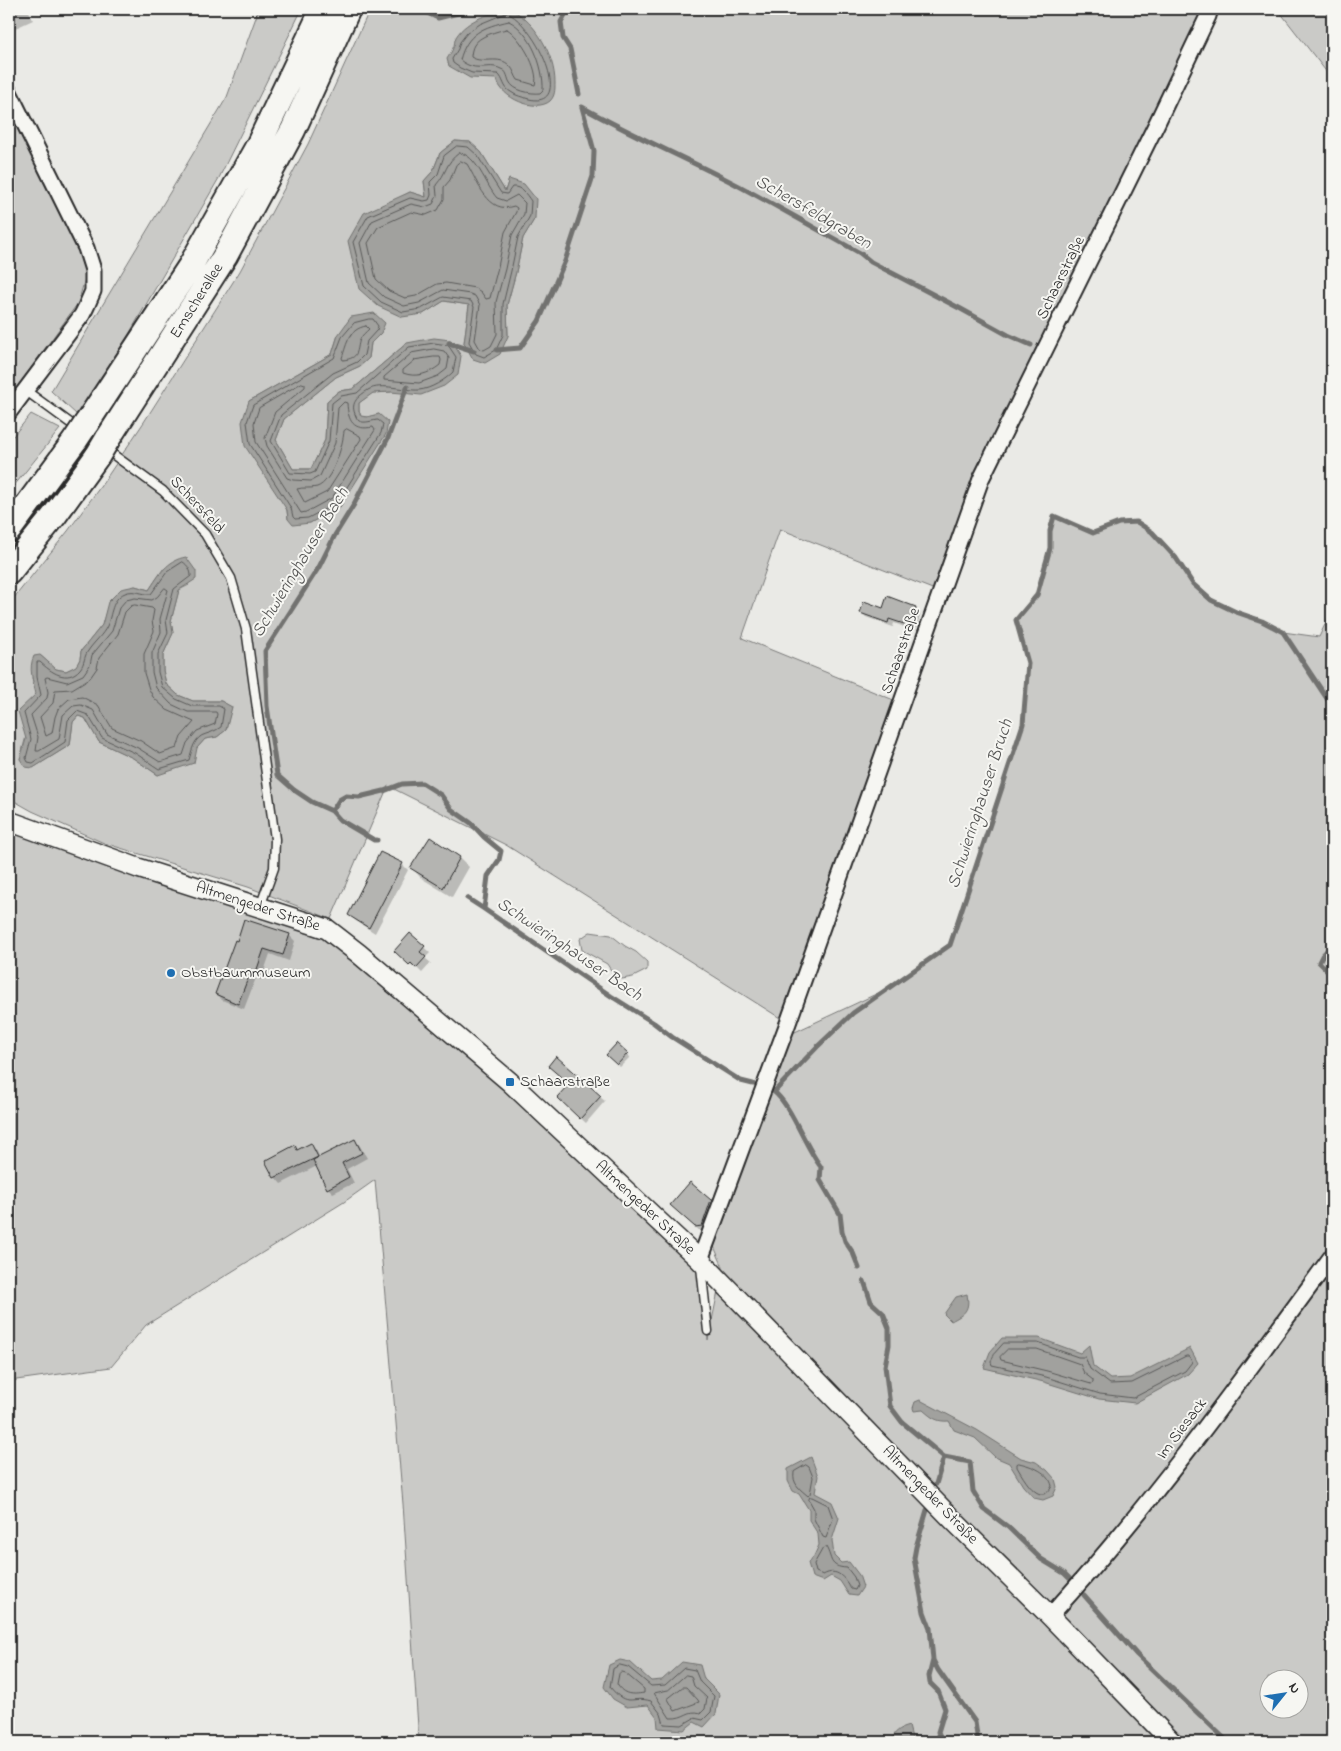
<svg xmlns="http://www.w3.org/2000/svg" width="1341" height="1751" font-family="'Indie Flower',sans-serif">
  <style>
    .green { fill: #cacac7; stroke: #7a7a79; fill-rule: evenodd }
    .water { fill: #a1a19e; stroke: #727270 }
    .shadow { fill: #0003 }
    .lines { fill: none; stroke-linecap: round; stroke-linejoin: round }
    .shore { stroke: #5a5a59; stroke-width: 1 }
    .stream { stroke: #727270; stroke-width: 5 }
    .building { fill: #b4b4b1; stroke: #2b2b2b }
    .service-casing { stroke: #2b2b2b; stroke-width: 11 }
    .minor-casing { stroke: #2b2b2b; stroke-width: 19 }
    .tertiary-casing { stroke: #2b2b2b; stroke-width: 22 }
    .primary-casing { stroke: #2b2b2b; stroke-width: 28 }
    .service { stroke: #f6f6f2; stroke-width: 8 }
    .minor { stroke: #f6f6f2; stroke-width: 15 }
    .tertiary { stroke: #f6f6f2; stroke-width: 19 }
    .primary { stroke: #f6f6f2; stroke-width: 24 }
    .primary-bridge-casing { stroke: #2b2b2b; stroke-width: 28; stroke-linecap: butt }
    .primary-bridge { stroke: #f6f6f2; stroke-width: 24 }
    .poi-dot { fill: #1f6fb2; stroke: #f6f6f2; stroke-width: 2 }
    .labels { text-anchor: middle; dominant-baseline: central; stroke-width: 4; stroke-linejoin: round; paint-order: stroke }
    .street-label { font-size: 16px; fill: #2b2b2b; stroke: #f6f6f2 }
    .poi-label { font-size: 16px; fill: #2b2b2b; stroke: #f6f6f2; text-anchor: start }
    .water-label { font-size: 18px; font-style: italic; fill: #545453; stroke: #f6f6f2 }
  </style>
  <rect width="100%" height="100%" fill="#eaeae6"/>
  <filter id="ink" filterUnits="userSpaceOnUse"><feTurbulence type="fractalNoise" baseFrequency=".02" numOctaves="2"/><feDisplacementMap in="SourceGraphic" scale="10" xChannelSelector="R" yChannelSelector="G"/><feConvolveMatrix kernelMatrix="1 2 1 2 8 2 1 2 1" color-interpolation-filters="sRGB"/></filter>
  <g filter="url(#ink)">
    <path class="green" d="M 259,9 L 302,9 L 219,178 L 125,341 L 77,415 L 51,391 L 227,97 Z
      M 370,9 L 1210,9 L 981,479 L 940,592 L 780,529 L 742,638 L 901,703 L 788,1023 L 506,845 L 388,786 L 331,919 L 248,887 L 104,843 L 32,811 L 9,798 L 9,604 L 68,531 L 103,483 L 144,422 L 240,271 L 308,144 ZM 455,141 L 470,142 L 481,152 L 505,191 L 509,179 L 535,218 L 523,238 L 516,272 L 507,305 L 508,336 L 464,343 L 469,305 L 444,301 L 423,314 L 399,198 L 410,192 L 426,197 L 424,181 L 433,171 L 440,153 ZM 381,333 L 371,343 L 369,358 L 360,366 L 336,377 L 284,419 L 276,440 L 293,469 L 311,469 L 325,440 L 327,401 L 339,391 L 353,389 L 407,343 L 391,392 L 372,393 L 359,403 L 359,411 L 361,417 L 367,417 L 379,414 L 323,515 L 310,523 L 288,519 L 287,511 L 249,401 L 332,354 L 338,335 ZM 163,569 L 189,585 L 179,590 L 171,621 L 173,633 L 163,655 L 163,670 L 166,684 L 178,695 L 193,701 L 221,701 L 231,707 L 226,730 L 217,737 L 205,739 L 197,748 L 158,775 L 133,758 L 99,742 L 85,718 L 78,716 L 73,722 L 70,745 L 33,768 L 20,759 L 37,694 L 32,678 L 40,655 L 56,669 L 66,671 L 77,666 L 80,659 L 81,651 L 102,625 L 109,602 L 135,586 L 149,590 Z
      M 1272,9 L 1332,9 L 1332,79 L 1280,12 Z
      M 9,109 L 88,268 L 78,303 L 9,398 Z
      M 31,414 L 60,429 L 9,492 L 9,441 Z
      M 1054,516 L 1093,533 L 1119,523 L 1137,522 L 1152,532 L 1176,558 L 1193,584 L 1211,600 L 1236,612 L 1262,621 L 1283,632 L 1319,637 L 1332,610 L 1332,1742 L 419,1742 L 403,1504 L 375,1180 L 344,1202 L 146,1325 L 111,1367 L 9,1381 L 9,827 L 327,929 L 700,1260 L 708,1340 L 723,1267 L 709,1235 L 782,1038 L 891,987 L 950,945 L 1023,724 L 1028,663 L 1016,620 L 1037,595 L 1050,548 L 1050,531 ZM 1268,1678 L 1298,1678 L 1298,1708 L 1268,1708 Z
      M 590,932 L 611,935 L 625,946 L 636,952 L 647,962 L 647,970 L 633,977 L 622,979 L 614,975 L 607,964 L 582,950 L 580,939 Z"/>
    <path class="water" d="M 512,10 C 536,22 555,56 555,83 C 555,90 555,96 550,101 C 536,113 500,98 497,79 L 470,78 L 449,66 L 447,59 C 449,55 452,52 453,48 C 455,45 454,41 456,37 C 467,19 492,12 512,10 Z
      M 455,141 L 470,142 L 481,152 L 505,191 L 509,179 L 524,184 L 536,199 L 535,218 L 523,238 L 516,272 L 507,305 L 508,336 L 500,354 L 485,363 L 473,359 L 464,343 L 469,305 L 444,301 L 423,314 L 402,317 L 378,306 L 359,289 L 348,241 L 364,213 L 410,192 L 426,197 L 424,181 L 433,171 L 440,153 Z
      M 374,313 L 385,323 L 381,333 L 371,343 L 369,358 L 360,366 L 336,377 L 284,419 L 276,440 L 293,469 L 311,469 L 325,440 L 327,401 L 339,391 L 353,389 L 407,343 L 434,338 L 451,340 L 461,356 L 458,375 L 444,386 L 421,395 L 391,392 L 373,393 L 359,403 L 359,411 L 361,416 L 367,417 L 379,414 L 388,422 L 386,434 L 340,507 L 310,523 L 293,525 L 288,519 L 287,510 L 245,446 L 242,422 L 249,401 L 332,354 L 338,335 L 351,317 Z
      M 186,557 L 196,571 L 196,579 L 179,590 L 171,621 L 173,633 L 163,655 L 163,670 L 166,684 L 178,695 L 193,701 L 221,701 L 232,707 L 226,730 L 217,737 L 205,739 L 197,748 L 194,763 L 158,775 L 133,758 L 99,742 L 85,718 L 78,716 L 73,722 L 70,745 L 33,768 L 25,767 L 20,759 L 26,739 L 18,711 L 36,694 C 33,681 28,668 34,656 L 40,655 L 56,669 L 66,671 L 76,666 L 80,659 L 81,651 L 102,625 L 108,602 L 121,589 L 135,586 L 149,590 C 159,575 167,560 186,557 Z
      M 967,1294 C 970,1310 965,1314 951,1321 L 944,1314 L 956,1297 Z
      M 1002,1338 L 1039,1338 L 1080,1353 L 1089,1345 L 1093,1366 L 1110,1379 L 1130,1378 L 1190,1348 L 1198,1363 L 1188,1374 L 1135,1403 L 1099,1399 L 1044,1382 L 984,1368 L 990,1352 Z
      M 920,1400 L 977,1430 L 1021,1458 L 1036,1462 L 1047,1470 L 1055,1479 L 1057,1487 L 1053,1496 L 1043,1500 L 1034,1498 L 1023,1486 L 1009,1463 L 995,1457 L 975,1438 L 954,1430 L 949,1421 C 937,1422 932,1418 923,1410 L 914,1411 L 913,1408 L 915,1402 Z
      M 811,1457 L 818,1476 L 815,1493 L 832,1502 L 839,1518 L 832,1540 L 834,1556 L 841,1563 L 849,1562 L 859,1575 L 863,1587 L 857,1596 L 849,1595 L 840,1581 L 831,1576 L 823,1581 L 812,1577 L 808,1563 L 814,1556 L 819,1545 L 818,1534 L 809,1520 L 809,1510 L 799,1494 L 793,1491 L 788,1481 L 788,1469 Z
      M 620,1660 L 630,1662 L 651,1681 L 662,1680 L 682,1662 L 700,1665 L 704,1679 L 719,1694 L 716,1714 L 704,1727 L 694,1722 L 684,1730 L 658,1728 L 657,1717 L 648,1705 L 627,1707 L 613,1699 L 604,1687 L 609,1665 Z
      M 909,1726 L 913,1742 L 891,1742 C 895,1731 898,1729 909,1726 Z"/>
    <path class="shadow" d="M 9,9 L 28,9 L 33,20 L 9,31 Z
      M 916,608 L 921,613 L 915,631 L 894,623 L 893,627 L 866,617 L 861,612 L 884,609 Z
      M 430,839 L 460,858 L 469,867 L 452,897 L 421,878 L 412,868 Z
      M 402,864 L 408,870 L 375,933 L 356,921 L 350,915 Z
      M 410,934 L 430,953 L 425,958 L 431,963 L 422,973 L 417,968 L 416,969 L 401,956 Z
      M 289,935 L 295,941 L 289,961 L 270,954 L 261,980 L 256,978 L 244,1009 L 222,1000 L 216,994 L 238,942 Z
      M 617,1045 L 630,1057 L 620,1067 L 607,1055 Z
      M 600,1097 L 605,1101 L 586,1123 L 563,1102 Z
      M 355,1140 L 360,1146 L 367,1158 L 347,1169 L 354,1183 L 333,1193 L 328,1188 L 317,1166 L 281,1184 L 275,1177 L 267,1161 L 295,1147 L 298,1150 L 310,1144 L 316,1150 L 320,1158 Z
      M 710,1201 L 716,1207 L 708,1232 L 702,1233 L 678,1211 Z"/>
    <g class="lines">
      <path class="shore" d="M 507,13 C 535,23 576,110 529,99 C 523,97 516,96 511,92 C 503,88 504,79 498,74 L 472,73 L 460,68 L 453,63 L 452,59 L 458,49 L 460,42 L 467,33 L 480,24 Z
        M 509,21 C 531,32 544,67 543,90 L 540,93 C 531,94 513,91 509,81 C 507,76 507,71 501,69 C 488,62 477,74 460,60 C 467,33 483,27 509,21 Z
        M 507,29 C 520,36 540,70 535,85 L 518,80 C 515,76 514,70 510,66 C 499,54 483,65 471,57 C 471,54 472,48 474,45 C 479,36 497,31 507,29 Z
        M 457,146 L 468,147 L 477,155 L 501,193 L 507,194 L 512,187 C 521,186 526,194 531,201 L 530,216 L 518,237 L 511,271 L 503,304 L 503,335 L 496,350 L 484,357 L 476,354 L 469,342 L 474,307 L 471,301 L 443,297 L 421,309 L 403,312 L 381,302 L 364,286 L 353,242 L 368,216 L 410,198 L 424,201 L 429,200 L 431,195 L 430,182 L 438,174 L 444,156 Z
        M 459,153 C 476,153 486,186 497,198 L 506,201 L 517,195 L 525,203 L 524,214 L 512,235 L 505,269 L 496,302 L 497,334 L 491,346 L 484,350 L 480,349 L 475,340 L 480,305 L 475,296 L 470,294 L 443,290 L 419,303 L 404,306 L 384,297 L 369,283 L 360,243 L 372,221 L 411,204 L 425,207 L 433,204 L 437,196 L 436,185 C 447,173 445,163 459,153 Z
        M 461,161 L 467,164 C 478,182 488,215 514,206 L 517,208 L 516,212 L 505,232 L 498,267 L 490,298 L 486,299 L 481,292 L 475,288 L 446,283 L 437,284 L 416,296 L 405,298 L 389,291 L 376,279 L 368,243 L 378,227 L 411,212 L 426,215 L 438,210 L 444,199 L 444,187 L 450,180 L 456,165 Z
        M 369,319 L 373,319 L 378,326 L 377,330 L 367,341 L 364,355 L 357,362 L 333,373 L 281,415 L 271,441 L 290,473 L 310,474 L 315,472 L 329,441 L 332,403 L 341,396 L 357,393 L 409,347 L 434,343 L 448,345 L 456,357 L 453,372 C 445,380 431,389 419,390 C 405,391 381,382 368,390 C 359,396 350,402 355,414 C 356,417 357,419 359,421 C 365,424 373,420 378,420 L 383,424 L 381,433 L 337,503 L 308,518 L 295,519 L 293,517 L 291,508 L 250,444 L 247,422 L 253,405 L 334,358 L 342,337 L 354,323 Z
        M 366,326 L 369,329 C 366,332 362,335 360,339 C 356,351 360,358 343,360 L 342,358 C 347,343 349,329 366,326 Z
        M 434,349 L 444,351 L 449,358 L 447,369 L 438,376 L 419,383 L 384,380 L 384,377 L 412,353 Z
        M 434,357 L 440,357 L 441,360 L 440,365 C 429,374 416,378 403,373 L 403,370 L 415,360 Z
        M 302,383 L 305,384 L 305,387 L 275,412 L 265,438 L 267,446 L 287,478 L 293,480 L 311,481 L 320,476 L 335,443 L 338,408 L 344,402 L 347,403 C 348,421 353,431 373,427 L 375,430 L 332,498 L 306,512 L 301,513 L 256,442 L 254,423 L 259,408 Z
        M 347,429 L 360,436 L 361,439 L 327,492 L 305,503 L 297,489 C 303,487 310,489 317,487 C 332,482 343,446 344,431 Z
        M 183,562 C 188,565 191,571 191,576 L 174,589 L 166,620 L 168,633 L 158,654 L 158,672 L 162,687 L 176,699 L 192,706 L 219,706 L 224,709 L 221,727 C 215,731 212,732 206,734 C 194,737 192,750 189,760 L 159,769 L 135,753 L 102,738 L 88,715 L 77,711 L 68,720 L 65,742 L 33,763 L 28,762 L 26,758 L 31,739 L 24,713 L 41,695 L 37,677 L 37,662 L 40,662 C 51,672 67,684 80,669 C 85,663 84,656 88,651 C 93,643 103,635 107,626 C 112,615 111,599 125,593 C 135,589 142,595 151,594 L 167,572 Z
        M 165,588 L 168,590 L 160,619 L 161,632 L 152,653 L 152,672 L 156,688 L 171,704 L 188,712 L 216,712 L 217,714 L 215,724 L 197,731 L 187,743 L 183,755 L 160,762 L 138,748 L 107,734 L 93,710 L 81,705 L 73,706 L 63,715 L 59,739 L 39,751 L 36,751 L 38,737 L 31,715 L 47,698 L 48,692 L 45,678 L 47,677 L 67,682 L 83,675 L 90,665 L 92,655 L 112,631 L 119,608 L 126,600 L 135,598 L 152,600 L 157,597 Z
        M 135,605 L 152,608 L 154,610 L 152,621 L 154,631 L 144,654 L 144,673 L 149,689 L 153,697 L 167,710 L 194,722 L 181,737 L 177,748 L 160,754 L 141,741 L 112,728 L 98,705 L 82,697 L 69,699 L 58,709 L 55,717 L 52,733 L 46,736 L 40,717 L 53,703 L 55,690 L 72,689 L 90,678 L 97,668 L 99,658 L 118,634 L 125,612 L 131,606 Z
        M 1004,1343 L 1038,1343 L 1078,1357 L 1085,1357 L 1090,1369 L 1110,1384 L 1132,1383 L 1186,1356 L 1189,1356 L 1192,1362 L 1185,1371 L 1133,1398 L 1100,1394 L 1046,1377 L 992,1365 L 991,1362 L 994,1354 Z
        M 1008,1349 L 1037,1349 L 1080,1364 L 1084,1373 L 1093,1380 L 1093,1383 L 1091,1384 L 1047,1371 L 1001,1360 L 1000,1357 Z
        M 1019,1463 C 1032,1466 1049,1472 1052,1486 C 1040,1509 1023,1477 1017,1467 L 1017,1464 Z
        M 806,1465 L 809,1467 L 813,1477 L 810,1494 L 808,1496 C 800,1489 792,1484 794,1472 Z
        M 810,1497 L 812,1497 L 828,1505 L 833,1519 L 826,1538 L 823,1537 L 814,1519 L 814,1509 L 809,1500 Z
        M 826,1547 C 833,1559 828,1567 847,1568 L 854,1577 L 857,1586 L 855,1590 L 851,1589 C 844,1578 838,1567 823,1575 L 816,1572 L 814,1564 L 823,1548 Z
        M 620,1665 L 628,1667 L 651,1686 L 665,1685 L 684,1668 L 695,1670 L 700,1682 L 714,1696 L 711,1712 L 703,1720 L 694,1718 L 682,1725 L 664,1724 L 661,1714 L 651,1701 C 631,1695 628,1709 610,1687 L 613,1669 Z
        M 621,1672 L 625,1673 L 644,1689 L 644,1693 C 632,1695 623,1695 617,1684 L 619,1674 Z
        M 686,1675 L 691,1676 L 694,1686 L 707,1698 L 705,1709 L 701,1713 C 687,1709 686,1719 670,1718 L 654,1693 L 668,1690 Z
        M 683,1687 L 686,1687 L 698,1700 L 699,1702 L 675,1711 L 668,1699 Z"/>
      <path class="stream" d="M 419,9 L 438,18 L 474,9
        M 565,9 L 567,11 L 561,22 L 563,38 L 570,49 L 579,94
        M 567,11 L 579,9
        M 582,107 C 633,136 688,159 739,186 C 780,208 820,231 860,253 L 871,262 L 961,309 L 1008,335 L 1031,345
        M 449,343 L 474,351
        M 497,350 L 520,348 L 539,321 L 565,261 L 593,176 L 594,151 L 582,107
        M 407,387 L 388,438 L 353,506 L 335,535 L 319,567 L 265,651 L 267,706 L 277,775 L 294,790 L 312,802 L 332,811 L 339,800 L 346,796 L 359,797 L 384,791 L 402,784 L 422,783 L 441,795 L 451,809 L 471,823 L 484,837 L 501,851 L 499,860 L 488,876 L 484,909 L 611,996 L 654,1023 L 672,1037 L 741,1081 L 753,1084
        M 332,811 L 340,820 L 374,840 L 377,840
        M 467,898 L 484,909
        M 1332,945 L 1322,956 L 1319,962 L 1332,975
        M 773,1091 C 791,1104 805,1147 821,1167 L 820,1180 L 840,1214 L 842,1231 L 845,1241 L 853,1253 L 859,1268
        M 775,1091 L 817,1047 L 853,1013 L 950,945 L 1023,724 L 1028,663 L 1016,620 L 1037,595 L 1050,548 L 1050,531 L 1054,516 L 1093,533 L 1119,523 L 1137,522 L 1152,532 L 1176,558 L 1193,584 L 1211,600 L 1236,612 L 1262,621 L 1283,632 L 1332,706
        M 864,1281 L 871,1302 L 883,1313 L 889,1328 L 889,1345 L 885,1366 L 890,1406 L 902,1422 L 944,1457 L 970,1462 L 973,1491 L 984,1509 L 1008,1527 L 1041,1559 L 1064,1573 L 1069,1578
        M 936,1484 L 944,1457
        M 927,1510 L 916,1547 L 914,1558 L 924,1612 L 930,1628 L 933,1660 L 938,1670 L 975,1722 L 978,1742
        M 1084,1595 L 1137,1655 L 1228,1742
        M 933,1660 L 929,1676 L 930,1683 L 938,1691 L 945,1709 L 938,1732 L 943,1742"/>
    </g>
    <path class="building" d="M 887,596 L 916,607 L 910,626 L 889,619 L 888,623 L 860,613 L 864,601 L 883,608 Z
      M 430,837 L 460,857 L 443,888 L 410,868 Z
      M 380,852 L 403,863 L 369,928 L 348,915 Z
      M 244,919 L 290,934 L 283,955 L 264,949 L 255,975 L 250,973 L 238,1004 L 215,994 L 235,940 L 237,941 Z
      M 410,933 L 425,946 L 420,952 L 426,957 L 416,968 L 411,963 L 409,965 L 394,951 Z
      M 617,1043 L 628,1053 L 617,1065 L 606,1055 Z
      M 556,1056 L 601,1096 L 580,1119 L 557,1097 L 569,1084 L 548,1066 Z
      M 355,1139 L 362,1153 L 342,1163 L 349,1177 L 327,1189 L 313,1160 Z
      M 311,1143 L 318,1157 L 274,1178 L 265,1161 L 295,1145 L 297,1150 Z
      M 690,1182 L 711,1200 L 702,1226 L 695,1227 L 670,1205 Z"/>
    <g class="lines">
      <defs>
        <path id="service" d="M 25,390 L 163,491 L 205,534 L 231,578 L 246,629 L 275,839 L 274,868 L 260,907
          M 701,1267 L 708,1331"/>
        <path id="minor" d="M 9,92 L 86,248 L 93,270 L 93,291 L 86,307 L 82,315 L 9,412
          M 700,1260 L 788,1023 L 981,479 L 1156,125 L 1208,16 L 1210,9
          M 1050,1616 C 1153,1503 1242,1379 1332,1256"/>
        <path id="tertiary" d="M 9,821 L 138,868 L 312,924 L 327,929 L 358,953 L 510,1082 L 700,1260 L 953,1520 L 1050,1616 L 1172,1742"/>
        <path id="primary" d="M 86,424 L 191,265 L 258,146 L 323,9
          M 107,440 L 225,256 L 293,130 L 348,9
          M 9,530 L 76,439
          M 9,572 L 54,516 L 98,455"/>
      </defs>
      <use href="#service" class="service-casing"/>
      <use href="#minor" class="minor-casing"/>
      <use href="#tertiary" class="tertiary-casing"/>
      <use href="#primary" class="primary-casing"/>
      <use href="#service" class="service"/>
      <use href="#minor" class="minor"/>
      <use href="#tertiary" class="tertiary"/>
      <use href="#primary" class="primary"/>
      <defs>
        <path id="primary-bridge" d="M 76,439 L 86,424
          M 98,455 L 107,440"/>
      </defs>
      <use href="#primary-bridge" class="primary-bridge-casing"/>
      <use href="#primary-bridge" class="primary-bridge"/>
    </g>
  </g>
  <g class="poi-dot">
    <circle cx="171" cy="973" r="5"/>
    <rect x="505" y="1077" width="10" height="10" rx="2.5"/>
  </g>
  <g class="labels">
    <g class="street-label">
      <text transform="translate(1061 278) rotate(-64)">Schaarstraße</text>
      <text transform="translate(197 301) rotate(-58)">Emscherallee</text>
      <text transform="translate(197 505) rotate(47)">Schersfeld</text>
      <text transform="translate(901 651) rotate(-71)">Schaarstraße</text>
      <text transform="translate(258 907) rotate(18)">Altmengeder Straße</text>
      <text transform="translate(645 1208) rotate(43)">Altmengeder Straße</text>
      <text transform="translate(1182 1429) rotate(-53)">Im Siesack</text>
      <text transform="translate(930 1495) rotate(46)">Altmengeder Straße</text>
    </g>
    <g class="poi-label">
      <text x="181" y="973">Obstbaummuseum</text>
      <text x="520" y="1082">Schaarstraße</text>
    </g>
    <g class="water-label">
      <text transform="translate(813 213) rotate(30)">Schersfeldgraben</text>
      <text transform="translate(301 563) rotate(-59)">Schwieringhauser Bach</text>
      <text transform="translate(981 804) rotate(-72)">Schwieringhauser Bruch</text>
      <text transform="translate(569 950) rotate(34)">Schwieringhauser Bach</text>
    </g>
  </g>
  <rect width="1341" height="1751" fill="none" stroke="#f6f6f2" stroke-width="30"/>
  <rect x="15" y="15" width="1311" height="1721" fill="none" stroke="#2b2b2b" stroke-width="2" filter="url(#ink)"/>
  <g transform="translate(1284 1694) rotate(60)"><circle r="24" fill="#f6f6f2" stroke="#a5a5a2"/>
  <path d="M0-4L9 19L0 12L-9 19Z" fill="#1f6fb2"/>
  <text y="-8" font-size="14" font-weight="bold" text-anchor="middle" fill="#2b2b2b">N</text>
  </g>
</svg>
